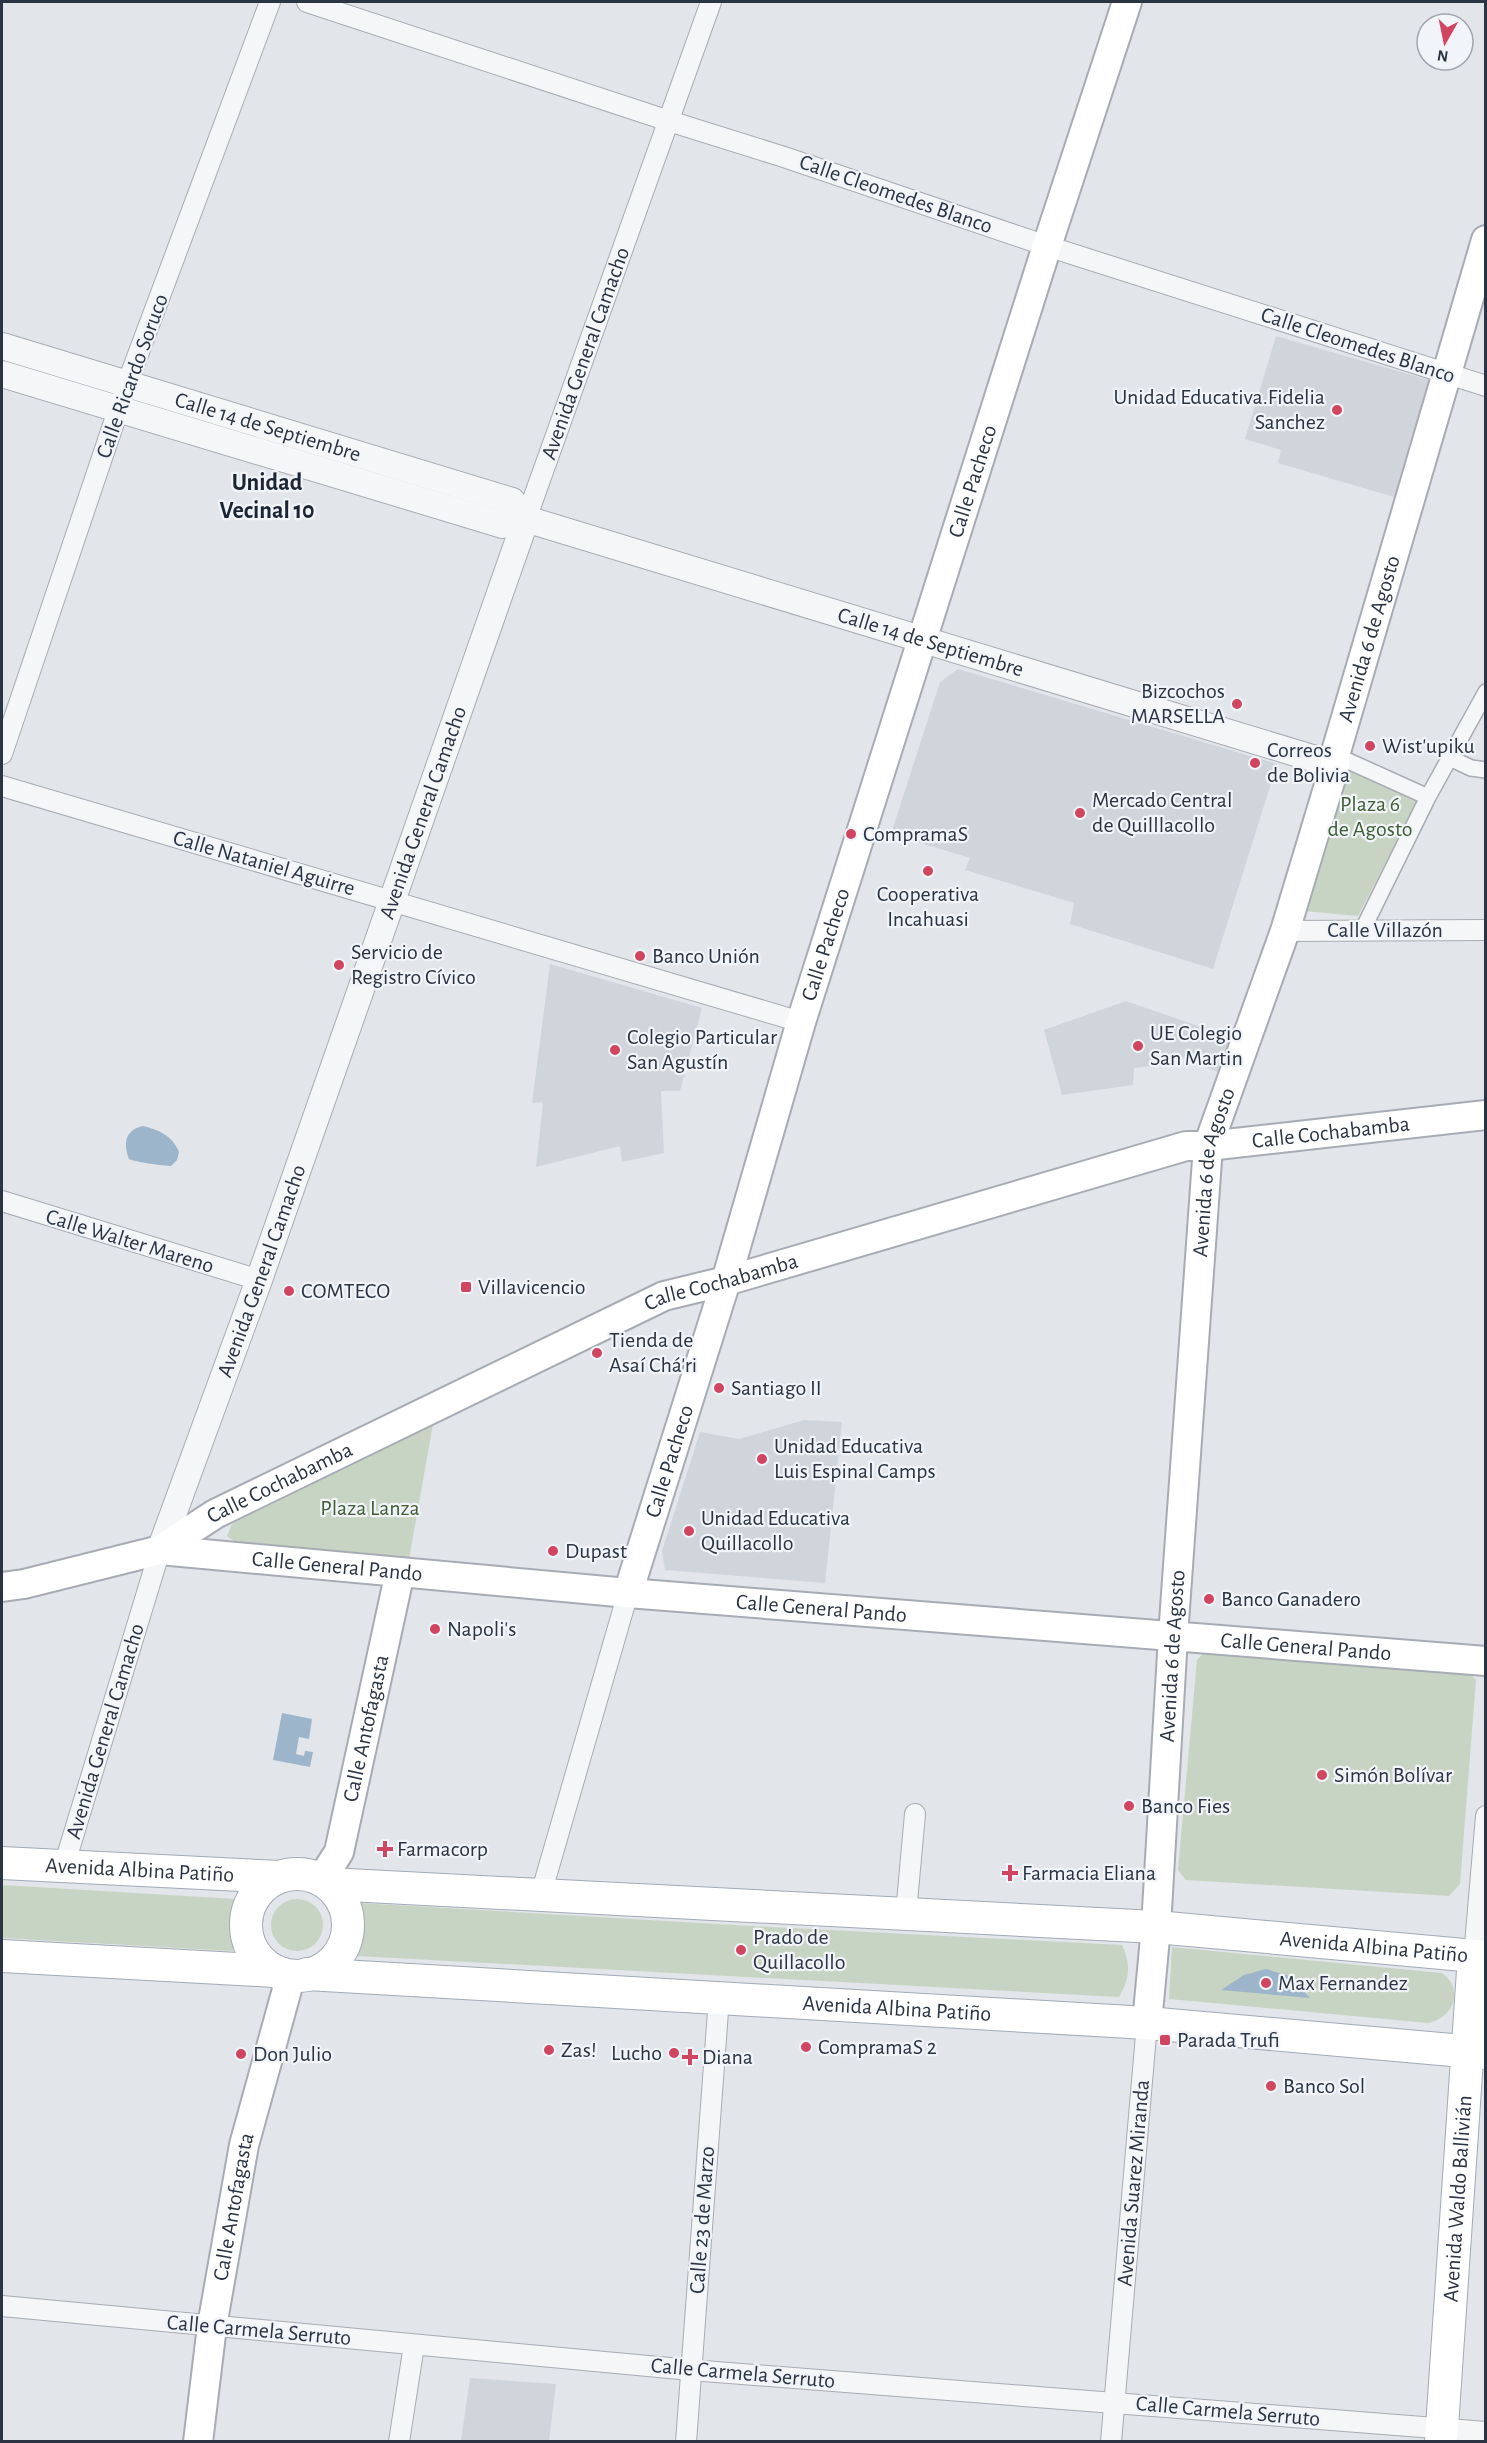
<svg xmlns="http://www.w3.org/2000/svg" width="1487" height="2443" font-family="'Alegreya Sans',sans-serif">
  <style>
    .built { fill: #d0d5dc }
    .green { fill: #c8d4c3 }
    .water { fill: #9db5ca }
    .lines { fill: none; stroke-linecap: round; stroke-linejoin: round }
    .pedestrian-casing { stroke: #a7acb4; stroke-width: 18 }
    .minor-casing { stroke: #a7acb4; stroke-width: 22 }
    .tertiary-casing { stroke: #a7acb4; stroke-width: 28 }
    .secondary-casing { stroke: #a7acb4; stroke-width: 32 }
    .primary-casing { stroke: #a1aab6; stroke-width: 34 }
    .pedestrian { stroke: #f5f6f8; stroke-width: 15 }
    .minor { stroke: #f5f6f8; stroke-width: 20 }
    .tertiary { stroke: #f5f6f8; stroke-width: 26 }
    .secondary { stroke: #fff; stroke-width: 28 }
    .primary { stroke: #fff; stroke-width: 32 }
    .poi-dot { fill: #d04661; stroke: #f1f4f8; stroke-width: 2 }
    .labels { text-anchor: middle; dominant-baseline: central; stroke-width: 4.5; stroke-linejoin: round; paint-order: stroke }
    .street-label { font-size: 22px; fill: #2a3442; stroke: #f1f4f8 }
    .poi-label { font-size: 22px; fill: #2a3442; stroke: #f1f4f8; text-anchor: start }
    .park-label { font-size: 22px; fill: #405e37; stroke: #f1f4f8 }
    .neighbourhood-label { font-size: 24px; font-weight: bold; fill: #1c2533; stroke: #f1f4f8 }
  </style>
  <rect width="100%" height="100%" fill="#e2e5ea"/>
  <path class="built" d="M 1276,336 L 1429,380 L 1394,497 L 1278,463 L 1281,450 L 1245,439 Z
    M 958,669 L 1277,764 L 1213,969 L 1070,924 L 1074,903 L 965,870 L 970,858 L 891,834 L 940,682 Z
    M 550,964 L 702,1008 L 680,1091 L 661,1091 L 664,1153 L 622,1162 L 620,1146 L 536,1167 L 543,1102 L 532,1103 Z
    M 1126,1001 L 1230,1037 L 1220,1073 L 1179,1056 L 1166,1055 L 1159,1065 L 1134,1068 L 1133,1085 L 1062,1095 L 1044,1030 Z
    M 804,1420 L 842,1422 L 825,1583 L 665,1570 L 662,1551 L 700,1432 L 739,1439 Z
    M 470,2378 L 556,2384 L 549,2441 L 461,2441 Z"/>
  <path class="green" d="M 1348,765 L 1420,797 L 1358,916 L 1304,911 Z
    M 433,1424 L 409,1559 L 238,1544 L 227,1536 L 232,1524 Z
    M 1207,1649 L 1466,1670 L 1476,1680 L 1460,1884 L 1449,1896 L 1186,1880 L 1178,1870 L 1197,1660 Z
    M 2,1885 L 236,1899 L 233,1951 L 2,1938 Z
    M271 1925a26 26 0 1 1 52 0a26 26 0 1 1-52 0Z
    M 360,1903 L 751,1926 L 1122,1945 C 1131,1964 1130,1979 1119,1997 L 357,1956 Z
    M 1172,1947 L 1442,1973 C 1464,1989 1455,2017 1428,2023 L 1169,1999 Z"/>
  <path class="water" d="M 142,1126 C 158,1129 173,1136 179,1152 L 177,1160 L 171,1166 C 164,1166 135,1162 129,1159 C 123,1143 125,1131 142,1126 Z
    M 282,1713 L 312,1719 L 309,1739 L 299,1737 L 296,1754 L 304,1756 L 305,1751 L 313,1752 L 310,1767 L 273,1760 Z
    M 1266,1969 L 1289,1976 L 1310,1998 L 1221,1990 L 1244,1975 Z"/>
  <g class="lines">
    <defs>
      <path id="pedestrian" d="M 1335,755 L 1428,797
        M 1450,758 L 1471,768 L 1486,770
        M 1363,929 L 1428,797 L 1486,692"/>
      <g id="minor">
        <path d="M 307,2 L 669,121 L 784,157 L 1047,246 L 1486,386"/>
        <path id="s1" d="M 526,519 L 711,2"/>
        <path d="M 2,754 L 127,384 L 270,2"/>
        <path d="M 2,786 L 801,1022"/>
        <path d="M 1285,931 L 1486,930"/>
        <path d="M 2,1201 L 259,1280"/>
        <path id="s2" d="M 64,1866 L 160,1550"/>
        <path d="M 541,1894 L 628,1593"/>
        <path d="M 906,1913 L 915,1814"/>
        <path d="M 1474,1956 L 1486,1816"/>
        <path d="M 2,2306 L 691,2370 L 1486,2432"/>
        <path d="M 399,2442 L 414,2345"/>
        <path d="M 686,2442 L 719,1998"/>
        <path id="s3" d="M 1111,2442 L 1147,2023"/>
      </g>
      <g id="tertiary">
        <path id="s4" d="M 2,346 L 512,501 L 526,519"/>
        <path id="s5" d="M 2,374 L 503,525 L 526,519 L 1335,765"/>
        <path id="s6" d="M 160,1550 L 259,1280 L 526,519"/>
      </g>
      <g id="secondary">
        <path id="s7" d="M 160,1550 L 628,1593 L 1486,1661"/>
        <path id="s8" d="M 2,1587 L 24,1584 L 160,1550 L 215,1514 L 664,1296 L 726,1281 L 1186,1146 L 1208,1146 L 1486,1115"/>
        <path id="s9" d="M 628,1593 L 726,1281 L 801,1022 L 1047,246 L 1127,2"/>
        <path id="s10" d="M 321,1880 L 339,1852 L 400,1572"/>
        <path id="s11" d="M 1147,2023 L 1156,1927 L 1173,1636 L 1208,1146 L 1285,931 L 1335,765 L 1335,755 L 1486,240"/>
        <path id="s12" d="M 198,2442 L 212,2326 L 244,2145 L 291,1975"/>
      </g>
      <g id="primary">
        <path id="s13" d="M 2,1863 L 279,1877"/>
        <circle cx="297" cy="1925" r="51"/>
        <path id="s14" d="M 329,1884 L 1156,1927 L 1486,1957"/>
        <path d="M 2,1956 L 275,1971"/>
        <path id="s15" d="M 307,1974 L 1147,2023 L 1486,2053"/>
        <path id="s16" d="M 1441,2442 L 1474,1956"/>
      </g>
    </defs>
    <use href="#pedestrian" class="pedestrian-casing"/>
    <use href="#minor" class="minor-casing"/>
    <use href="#tertiary" class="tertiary-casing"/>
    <use href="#secondary" class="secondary-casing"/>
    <use href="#primary" class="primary-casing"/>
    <use href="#pedestrian" class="pedestrian"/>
    <use href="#minor" class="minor"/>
    <use href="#tertiary" class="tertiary"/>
    <use href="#secondary" class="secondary"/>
    <use href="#primary" class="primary"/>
  </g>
  <g class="poi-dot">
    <circle cx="1337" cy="410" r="6"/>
    <circle cx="1237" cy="704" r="6"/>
    <circle cx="1370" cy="746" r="6"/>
    <circle cx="1255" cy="763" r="6"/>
    <circle cx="1080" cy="813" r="6"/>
    <circle cx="851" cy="834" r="6"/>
    <circle cx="928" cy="871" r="6"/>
    <circle cx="640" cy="956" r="6"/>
    <circle cx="339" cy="965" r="6"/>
    <circle cx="1138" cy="1046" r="6"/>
    <circle cx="615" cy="1050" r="6"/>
    <rect x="460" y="1281" width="12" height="12" rx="3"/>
    <circle cx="289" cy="1291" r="6"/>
    <circle cx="597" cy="1353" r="6"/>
    <circle cx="719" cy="1388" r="6"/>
    <circle cx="762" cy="1459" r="6"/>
    <circle cx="689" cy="1531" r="6"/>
    <circle cx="553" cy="1551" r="6"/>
    <circle cx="1209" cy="1599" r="6"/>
    <circle cx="435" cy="1629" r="6"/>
    <circle cx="1322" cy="1775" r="6"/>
    <circle cx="1129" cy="1806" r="6"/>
    <path d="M382 1840h6v6h6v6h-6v6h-6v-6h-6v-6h6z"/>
    <path d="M1007 1864h6v6h6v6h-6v6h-6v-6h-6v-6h6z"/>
    <circle cx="741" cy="1950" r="6"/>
    <circle cx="1266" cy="1983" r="6"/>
    <rect x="1159" y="2034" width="12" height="12" rx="3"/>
    <circle cx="806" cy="2047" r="6"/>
    <circle cx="549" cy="2050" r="6"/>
    <circle cx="674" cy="2053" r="6"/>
    <circle cx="241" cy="2054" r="6"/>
    <path d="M687 2048h6v6h6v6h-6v6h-6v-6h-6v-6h6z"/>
    <circle cx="1271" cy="2086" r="6"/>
  </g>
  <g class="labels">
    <g class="street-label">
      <text transform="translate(896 194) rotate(19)">Calle Cleomedes Blanco</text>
      <text transform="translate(1358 345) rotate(18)">Calle Cleomedes Blanco</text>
      <text stroke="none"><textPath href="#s1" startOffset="176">Avenida General Camacho</textPath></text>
      <text transform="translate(132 376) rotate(-70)">Calle Ricardo Soruco</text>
      <text stroke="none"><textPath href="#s4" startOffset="278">Calle 14 de Septiembre</textPath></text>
      <text stroke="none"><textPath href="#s9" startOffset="1164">Calle Pacheco</textPath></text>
      <text stroke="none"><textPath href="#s11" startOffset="1412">Avenida 6 de Agosto</textPath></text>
      <text stroke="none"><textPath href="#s5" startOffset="970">Calle 14 de Septiembre</textPath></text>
      <text stroke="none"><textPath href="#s6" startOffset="783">Avenida General Camacho</textPath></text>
      <text transform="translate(264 863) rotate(16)">Calle Nataniel Aguirre</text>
      <text x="1385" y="930">Calle Villazón</text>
      <text stroke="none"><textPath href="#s9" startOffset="678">Calle Pacheco</textPath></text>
      <text stroke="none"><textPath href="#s8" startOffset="1416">Calle Cochabamba</textPath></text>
      <text stroke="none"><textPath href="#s11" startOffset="854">Avenida 6 de Agosto</textPath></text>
      <text transform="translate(130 1241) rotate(17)">Calle Walter Mareno</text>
      <text stroke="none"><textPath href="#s6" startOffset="297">Avenida General Camacho</textPath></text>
      <text stroke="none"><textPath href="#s8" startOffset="786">Calle Cochabamba</textPath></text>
      <text stroke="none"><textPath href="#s9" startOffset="138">Calle Pacheco</textPath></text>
      <text stroke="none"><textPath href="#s8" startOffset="300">Calle Cochabamba</textPath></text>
      <text stroke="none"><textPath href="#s7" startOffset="178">Calle General Pando</textPath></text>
      <text stroke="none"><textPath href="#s7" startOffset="664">Calle General Pando</textPath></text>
      <text stroke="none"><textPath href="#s7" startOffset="1150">Calle General Pando</textPath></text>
      <text stroke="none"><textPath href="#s11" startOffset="368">Avenida 6 de Agosto</textPath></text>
      <text stroke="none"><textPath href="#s10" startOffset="160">Calle Antofagasta</textPath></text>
      <text stroke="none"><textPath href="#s2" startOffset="141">Avenida General Camacho</textPath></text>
      <text stroke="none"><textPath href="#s13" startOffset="138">Avenida Albina Patiño</textPath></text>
      <text stroke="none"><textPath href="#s14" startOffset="1047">Avenida Albina Patiño</textPath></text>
      <text stroke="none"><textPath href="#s15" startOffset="591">Avenida Albina Patiño</textPath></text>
      <text stroke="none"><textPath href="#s3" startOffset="260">Avenida Suarez Miranda</textPath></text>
      <text stroke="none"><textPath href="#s16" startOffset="244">Avenida Waldo Ballivián</textPath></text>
      <text stroke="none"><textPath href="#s12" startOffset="238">Calle Antofagasta</textPath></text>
      <text transform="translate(702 2220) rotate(-86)">Calle 23 de Marzo</text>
      <text transform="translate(259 2330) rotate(5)">Calle Carmela Serruto</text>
      <text transform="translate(743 2373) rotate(5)">Calle Carmela Serruto</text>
      <text transform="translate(1228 2411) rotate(5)">Calle Carmela Serruto</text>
    </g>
    <g class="poi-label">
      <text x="1325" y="397" text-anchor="end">Unidad Educativa.Fidelia<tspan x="1325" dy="25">Sanchez</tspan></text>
      <text x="1225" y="691" text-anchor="end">Bizcochos<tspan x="1225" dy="25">MARSELLA</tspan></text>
      <text x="1382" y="746">Wist'upiku</text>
      <text x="1267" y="750">Correos<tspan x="1267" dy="25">de Bolivia</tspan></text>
      <text x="1092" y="800">Mercado Central<tspan x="1092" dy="25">de Quilllacollo</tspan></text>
      <text x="863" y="834">CompramaS</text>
      <text x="928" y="894" text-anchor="middle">Cooperativa<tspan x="928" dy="25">Incahuasi</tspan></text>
      <text x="351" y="952">Servicio de<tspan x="351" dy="25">Registro Cívico</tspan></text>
      <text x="652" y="956">Banco Unión</text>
      <text x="1150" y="1033">UE Colegio<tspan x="1150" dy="25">San Martin</tspan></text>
      <text x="627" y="1037">Colegio Particular<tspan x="627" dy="25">San Agustín</tspan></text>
      <text x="478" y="1287">Villavicencio</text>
      <text x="301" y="1291">COMTECO</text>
      <text x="609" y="1340">Tienda de<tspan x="609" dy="25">Asaí Chá'ri</tspan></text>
      <text x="731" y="1388">Santiago II</text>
      <text x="774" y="1446">Unidad Educativa<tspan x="774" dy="25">Luis Espinal Camps</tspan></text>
      <text x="701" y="1518">Unidad Educativa<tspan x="701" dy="25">Quillacollo</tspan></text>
      <text x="565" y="1551">Dupast</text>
      <text x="1221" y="1599">Banco Ganadero</text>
      <text x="447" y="1629">Napoli's</text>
      <text x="1334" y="1775">Simón Bolívar</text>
      <text x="1141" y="1806">Banco Fies</text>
      <text x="397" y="1849">Farmacorp</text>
      <text x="1022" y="1873">Farmacia Eliana</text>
      <text x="753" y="1937">Prado de<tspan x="753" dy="25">Quillacollo</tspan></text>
      <text x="1278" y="1983">Max Fernandez</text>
      <text x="1177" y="2040">Parada Trufi</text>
      <text x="818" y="2047">CompramaS 2</text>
      <text x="561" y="2050">Zas!</text>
      <text x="662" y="2053" text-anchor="end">Lucho</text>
      <text x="253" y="2054">Don Julio</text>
      <text x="702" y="2057">Diana</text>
      <text x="1283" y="2086">Banco Sol</text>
    </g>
    <g class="park-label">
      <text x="1370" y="804">Plaza 6<tspan x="1370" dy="25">de Agosto</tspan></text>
      <text x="370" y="1508">Plaza Lanza</text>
    </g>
    <g class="neighbourhood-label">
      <text x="267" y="483">Unidad<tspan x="267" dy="28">Vecinal 10</tspan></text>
    </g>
  </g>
  <rect width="1487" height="2443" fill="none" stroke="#2a3442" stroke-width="6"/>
  <g transform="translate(1445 42) rotate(189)"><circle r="28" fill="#f1f4f8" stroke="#a1a7af" stroke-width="1.5"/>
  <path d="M0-4.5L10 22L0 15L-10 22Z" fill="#d04661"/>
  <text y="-9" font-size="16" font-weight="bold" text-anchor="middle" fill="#2a3442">N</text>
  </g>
</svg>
